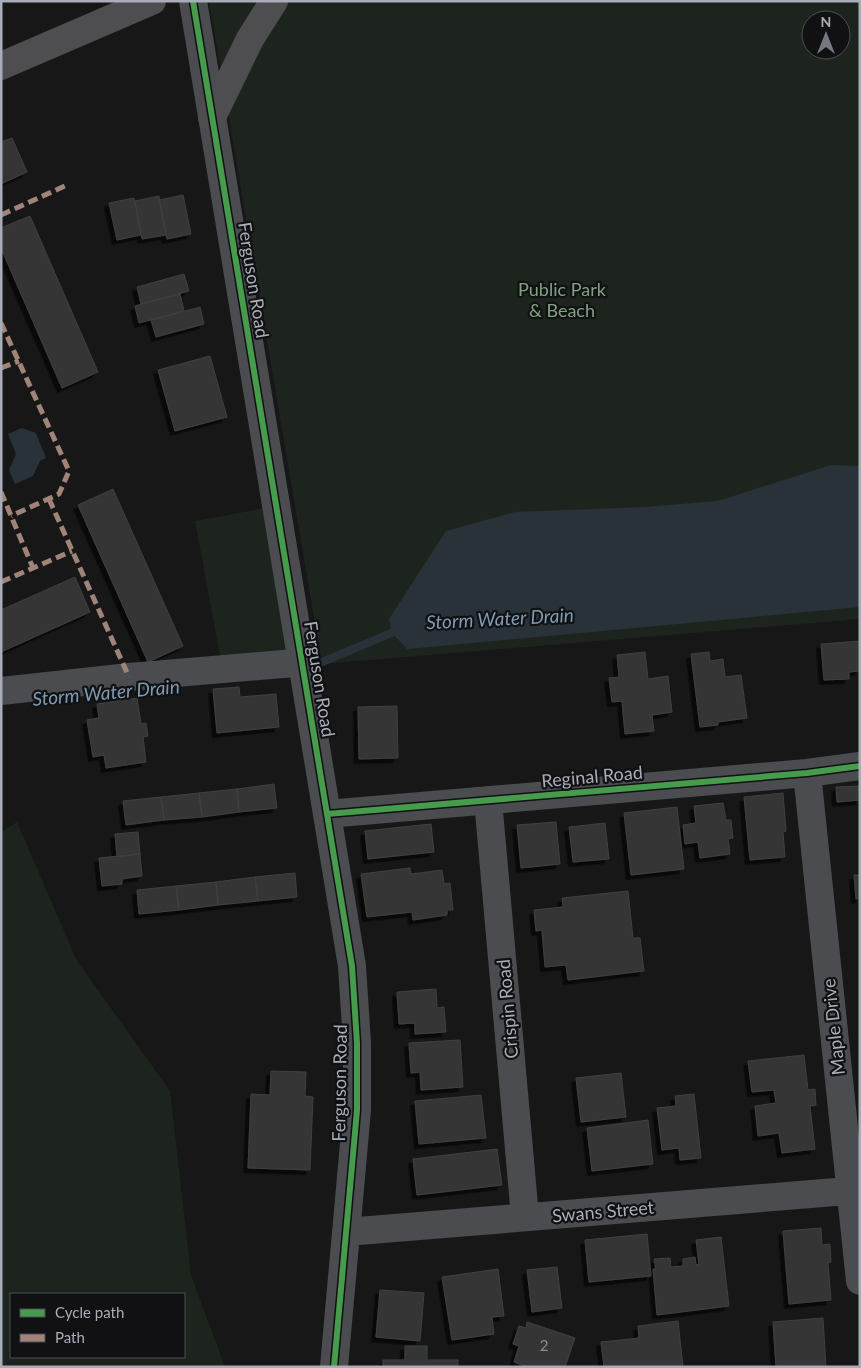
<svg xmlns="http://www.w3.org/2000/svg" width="861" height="1368" font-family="Lato,sans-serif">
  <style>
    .green { fill: #1d241e; fill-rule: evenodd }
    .water { fill: #2a3239 }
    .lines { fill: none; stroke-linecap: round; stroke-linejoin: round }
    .stream { stroke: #2a3239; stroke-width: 8 }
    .building { fill: #353536; stroke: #3f4043; filter: url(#shadow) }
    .minor { stroke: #4b4c50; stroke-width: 28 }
    .highway { stroke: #4e4e51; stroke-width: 28 }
    .quiet { stroke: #a18479; stroke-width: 5; stroke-dasharray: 10 5; stroke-linecap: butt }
    .cycleway-casing { stroke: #111113; stroke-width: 9 }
    .cycleway { stroke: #469c4c; stroke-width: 6 }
    .labels { text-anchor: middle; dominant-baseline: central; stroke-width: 4.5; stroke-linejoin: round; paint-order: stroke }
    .number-label { font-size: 15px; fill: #8b8f98 }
    .street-label { font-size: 18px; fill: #a8adb8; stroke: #111113 }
    .park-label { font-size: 18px; fill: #7fa381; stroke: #111113 }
    .water-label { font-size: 19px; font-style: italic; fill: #7f9bb3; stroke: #111113 }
  </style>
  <defs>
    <filter id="shadow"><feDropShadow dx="-4.5" dy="4.5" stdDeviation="0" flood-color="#0009"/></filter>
  </defs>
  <rect width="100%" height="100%" fill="#171717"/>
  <path class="green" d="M 209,1 L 860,1 L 860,619 L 322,664 ZM 811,20 L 841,20 L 841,50 L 811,50 Z
    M 265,508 L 291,650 L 220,656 L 195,521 Z
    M 17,822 L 77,961 L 170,1091 L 191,1275 L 225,1367 L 1,1367 L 1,832 ZM 11,1294 L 184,1294 L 184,1357 L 11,1357 Z"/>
  <path class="water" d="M 22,428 L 36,433 L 46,458 L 40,461 L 33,476 L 15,484 L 9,470 L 16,454 L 8,434 Z
    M 831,465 L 860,466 L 860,607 L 407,649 L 392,633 L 389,619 L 446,531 L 515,512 L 645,507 L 718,501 Z"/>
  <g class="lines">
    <path class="stream" d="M 308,668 L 401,629"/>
  </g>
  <path class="building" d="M 12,138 L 27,172 L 1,184 L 1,142 Z
    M 183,195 L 191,234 L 167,239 L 159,200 Z
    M 159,196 L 166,235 L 142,239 L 135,201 Z
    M 134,198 L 141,235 L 117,240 L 109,203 Z
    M 30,216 L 98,372 L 62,388 L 1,248 L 1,228 Z
    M 184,274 L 189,291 L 141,304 L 137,287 Z
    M 180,294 L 184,311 L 139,323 L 135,306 Z
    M 200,307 L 204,324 L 156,337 L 151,320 Z
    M 210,356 L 227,417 L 175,431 L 158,370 Z
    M 113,489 L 183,646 L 148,662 L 78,505 Z
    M 75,577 L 90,612 L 1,652 L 1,610 Z
    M 860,641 L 860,671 L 849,672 L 849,679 L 824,680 L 821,644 Z
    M 645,652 L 648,679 L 668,676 L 672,712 L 652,715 L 654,731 L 625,734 L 622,701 L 612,702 L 609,678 L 619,677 L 617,655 Z
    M 709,652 L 710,661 L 723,659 L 725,677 L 741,675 L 747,718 L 718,722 L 718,725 L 700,727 L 691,654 Z
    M 239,687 L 240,697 L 276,694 L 279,727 L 217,733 L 213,689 Z
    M 137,698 L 141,724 L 146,723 L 148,736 L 143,737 L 146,762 L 106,768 L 104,755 L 93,757 L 87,720 L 99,718 L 97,704 Z
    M 397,706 L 398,758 L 359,759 L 358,707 Z
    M 274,784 L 277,808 L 239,812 L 237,789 Z
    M 860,786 L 860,800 L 837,802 L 836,787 Z
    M 237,789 L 239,812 L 202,817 L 199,793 Z
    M 199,793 L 202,817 L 164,820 L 161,797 Z
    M 783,793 L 786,831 L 783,832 L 785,857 L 750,860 L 744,797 Z
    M 161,797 L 164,820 L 126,825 L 123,801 Z
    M 723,803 L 726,820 L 731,820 L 733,838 L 728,839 L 730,854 L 700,858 L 698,842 L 685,844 L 683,825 L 696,823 L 694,806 Z
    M 677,807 L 684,869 L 631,875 L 624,813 Z
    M 556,822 L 560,864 L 521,868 L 517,825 Z
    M 605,823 L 609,859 L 573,862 L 569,827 Z
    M 431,824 L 434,852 L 368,859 L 365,831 Z
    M 138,832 L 140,854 L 117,857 L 115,834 Z
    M 140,854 L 142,876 L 122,879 L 122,884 L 102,886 L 99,858 Z
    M 410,868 L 411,874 L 442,870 L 444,884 L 450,883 L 453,910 L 447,910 L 447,915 L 413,920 L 412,912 L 367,917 L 361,874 Z
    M 295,873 L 297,897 L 258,901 L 255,877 Z
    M 854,875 L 860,875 L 860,898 L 856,899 Z
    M 255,877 L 258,901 L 218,905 L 216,882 Z
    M 216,882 L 218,905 L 179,910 L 176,886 Z
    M 176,886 L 179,910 L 139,914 L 137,890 Z
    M 628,891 L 633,938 L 640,938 L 644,971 L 568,980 L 566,965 L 545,967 L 542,930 L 536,931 L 534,910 L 563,907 L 562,898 Z
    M 436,989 L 437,1008 L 444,1007 L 446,1032 L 415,1034 L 415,1023 L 399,1024 L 397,992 Z
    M 460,1040 L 463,1087 L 421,1090 L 420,1072 L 411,1073 L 409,1043 Z
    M 804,1055 L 808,1090 L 815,1089 L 816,1105 L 810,1106 L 815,1149 L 782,1153 L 779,1133 L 758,1136 L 755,1106 L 776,1103 L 774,1090 L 752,1092 L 748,1061 Z
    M 271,1071 L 306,1072 L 305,1096 L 313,1097 L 310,1170 L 248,1168 L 251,1094 L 270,1095 Z
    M 621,1073 L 626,1117 L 581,1122 L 576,1078 Z
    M 694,1094 L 701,1158 L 680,1160 L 679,1148 L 662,1150 L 657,1108 L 676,1106 L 675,1096 Z
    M 481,1095 L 486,1138 L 419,1144 L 415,1101 Z
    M 648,1120 L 653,1164 L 592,1171 L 587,1128 Z
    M 497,1149 L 502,1185 L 417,1195 L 413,1159 Z
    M 821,1228 L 822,1245 L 830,1244 L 831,1262 L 828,1263 L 831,1300 L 789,1304 L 783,1231 Z
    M 647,1234 L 651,1276 L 589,1282 L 585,1240 Z
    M 721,1237 L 729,1306 L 657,1315 L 653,1269 L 656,1269 L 654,1259 L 670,1258 L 671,1267 L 683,1266 L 683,1259 L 695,1257 L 696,1265 L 699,1264 L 696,1240 Z
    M 557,1267 L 562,1308 L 532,1312 L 527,1270 Z
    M 498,1269 L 504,1316 L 492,1317 L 494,1334 L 452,1340 L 442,1277 Z
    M 380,1290 L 424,1293 L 420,1341 L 376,1337 Z
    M 823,1318 L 826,1367 L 776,1367 L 773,1322 Z
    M 678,1321 L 683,1367 L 604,1367 L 601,1342 L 639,1338 L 638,1326 Z
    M 527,1322 L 575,1338 L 565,1367 L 527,1367 L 514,1362 L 519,1346 L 513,1344 L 519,1326 L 526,1328 Z
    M 405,1346 L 427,1346 L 427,1360 L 458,1360 L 458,1367 L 383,1367 L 383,1360 L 405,1360 Z"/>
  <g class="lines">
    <path class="minor" d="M 193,1 L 352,966 L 357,1043 L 357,1110 L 334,1367
      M 1,691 L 129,677 L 295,663 L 301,658
      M 807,773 L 860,1281
      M 488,800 L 525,1217
      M 327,814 L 807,773 L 860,766
      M 346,1232 L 860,1190"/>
    <path class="highway" d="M 1,66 L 152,1
      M 212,117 L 250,39 L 274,1"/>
    <path class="quiet" d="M 1,215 L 67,185
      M 1,323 L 69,471 L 59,494 L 11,516
      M 1,368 L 19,361
      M 1,492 L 33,568
      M 49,499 L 129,677
      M 1,582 L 72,551"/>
    <defs>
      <path id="cycleway" d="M 193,1 L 352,966 L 357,1043 L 357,1110 L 334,1367
        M 327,814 L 807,773 L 860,766"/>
    </defs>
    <use href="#cycleway" class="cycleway-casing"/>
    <use href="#cycleway" class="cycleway"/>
  </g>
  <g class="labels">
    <g class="number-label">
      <text x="544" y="1345">2</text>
    </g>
    <g class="street-label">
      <text transform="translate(254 280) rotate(81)">Ferguson Road</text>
      <text transform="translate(320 679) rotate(81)">Ferguson Road</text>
      <text transform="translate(592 776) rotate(-5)">Reginal Road</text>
      <text transform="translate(507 1009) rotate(-95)">Crispin Road</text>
      <text transform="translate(833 1027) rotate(-96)">Maple Drive</text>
      <text transform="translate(339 1083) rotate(-89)">Ferguson Road</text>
      <text transform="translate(603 1211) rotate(-5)">Swans Street</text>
    </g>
    <g class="park-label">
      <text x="562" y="289">Public Park<tspan x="562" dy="21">&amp; Beach</tspan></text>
    </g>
    <g class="water-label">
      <text transform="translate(500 618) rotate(-3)">Storm Water Drain</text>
      <text transform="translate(106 692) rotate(-5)">Storm Water Drain</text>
    </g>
  </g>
  <rect width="861" height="1368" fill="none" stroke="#a8adb8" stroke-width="5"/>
  <rect x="10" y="1293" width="175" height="65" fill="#111113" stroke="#4d4f55"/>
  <rect x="20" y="1309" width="25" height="8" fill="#469c4c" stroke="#4d4f55"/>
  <text x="55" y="1318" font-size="15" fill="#a8adb8">Cycle path</text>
  <rect x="20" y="1334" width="25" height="8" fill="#a18479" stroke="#4d4f55"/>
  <text x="55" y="1343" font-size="15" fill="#a8adb8">Path</text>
  <g transform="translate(826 35)"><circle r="24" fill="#111113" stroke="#4d4f55"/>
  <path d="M0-4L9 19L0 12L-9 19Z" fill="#757880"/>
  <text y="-8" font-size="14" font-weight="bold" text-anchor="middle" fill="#a8adb8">N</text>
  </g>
</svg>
